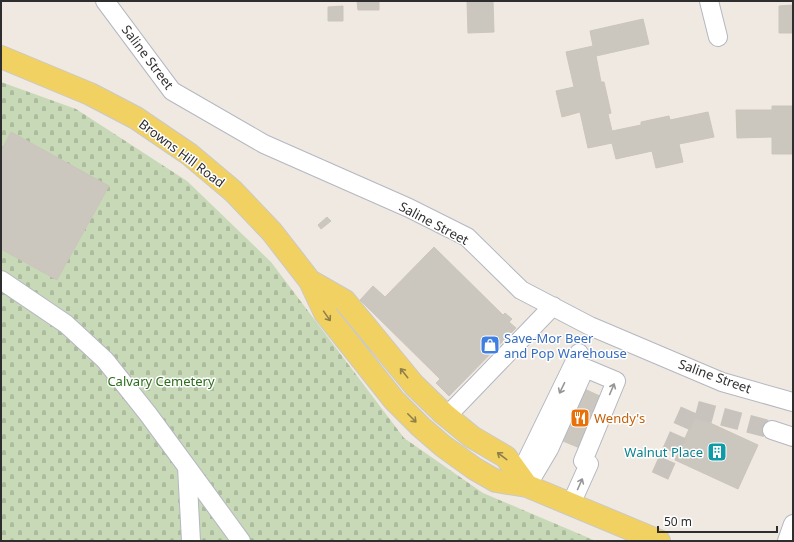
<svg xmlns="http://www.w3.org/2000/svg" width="794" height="542" font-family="'Noto Sans',sans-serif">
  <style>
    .cemetery { fill: url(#cemetery-stones) }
    .building { fill: #cbc7bf; stroke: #cbc5ba }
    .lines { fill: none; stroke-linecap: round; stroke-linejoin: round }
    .minor-tunnel { stroke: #c8c4bd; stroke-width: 18; stroke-dasharray: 18 9; stroke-linecap: butt }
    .minor-casing { stroke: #b4b7c1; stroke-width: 20 }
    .major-casing { stroke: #c9c9c9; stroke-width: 24 }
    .minor { stroke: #fff; stroke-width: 18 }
    .major { stroke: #f2d163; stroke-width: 22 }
    .oneway { stroke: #908048 }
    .oneway2 { stroke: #969696 }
    .labels { text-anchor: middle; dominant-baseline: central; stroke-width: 3; stroke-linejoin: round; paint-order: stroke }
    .street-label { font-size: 13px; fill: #2e2e2e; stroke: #fff }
    .shop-label { font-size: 13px; fill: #366cbe; stroke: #fff; text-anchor: start }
    .park-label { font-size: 13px; fill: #2c6e1b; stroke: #fff }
    .food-label { font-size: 13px; fill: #c56008; stroke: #fff; text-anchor: start }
    .culture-label { font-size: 13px; fill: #0d838f; stroke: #fff; text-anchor: end }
  </style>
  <defs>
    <pattern id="cemetery-stones" width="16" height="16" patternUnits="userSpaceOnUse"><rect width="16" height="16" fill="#c8d9b8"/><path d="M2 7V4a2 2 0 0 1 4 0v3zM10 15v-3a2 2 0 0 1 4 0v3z" fill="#acbb9e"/></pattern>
  </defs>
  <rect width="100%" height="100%" fill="#efe9e1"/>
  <path class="cemetery" d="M 1,82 L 76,109 L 187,181 L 271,262 L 404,438 L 483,493 L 596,541 L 1,541 Z"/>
  <path class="building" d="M 357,1 L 379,1 L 379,10 L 358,10 Z
    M 467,1 L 493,1 L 494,32 L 468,33 Z
    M 793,5 L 793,33 L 779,33 L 779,6 Z
    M 343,6 L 343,21 L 328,21 L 328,7 Z
    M 643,19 L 649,44 L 596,56 L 601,82 L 604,82 L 611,113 L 608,114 L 612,131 L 641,125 L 641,122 L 669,116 L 670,120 L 708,112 L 714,137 L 679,144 L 683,162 L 656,168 L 652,151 L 616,159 L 612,143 L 588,148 L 580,112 L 562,117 L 556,91 L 574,87 L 566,52 L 593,46 L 590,31 Z
    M 772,106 L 793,106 L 793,154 L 772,154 L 772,137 L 737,138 L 736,110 L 772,110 Z
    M 11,132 L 109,186 L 57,280 L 1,249 L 1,151 Z
    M 327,217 L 331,221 L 321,229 L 318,225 Z
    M 434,247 L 503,315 L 505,313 L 512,319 L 509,322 L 516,328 L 449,396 L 436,383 L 440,379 L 360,300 L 373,286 L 385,297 Z
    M 580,387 L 602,397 L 580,448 L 558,439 Z
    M 695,416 L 758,445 L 738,489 L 675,460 Z"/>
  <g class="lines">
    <path class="minor-tunnel" d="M 660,476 L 690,408 L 772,430"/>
    <defs>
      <path id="minor" d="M 105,1 L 172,91 L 264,144 L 409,208 L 467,237 L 521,290 L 590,326 L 722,382 L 793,402
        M 709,1 L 718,37
        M 1,280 L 66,324 L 105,360 L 148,414 L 187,467 L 191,541
        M 447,416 L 553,306
        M 772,430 L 793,437
        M 187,467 L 241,541
        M 527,486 L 549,449 L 585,368 L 616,381 L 583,461
        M 527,486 L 526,462 L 579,353
        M 571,504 L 589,464
        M 787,541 L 793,524"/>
      <path id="major" d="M 1,57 L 90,94 L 136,118 L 189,154 L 233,191 L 272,232 L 310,281 L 325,313 L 394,400 L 421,427 L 443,446 L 475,469 L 496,481 L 527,486 L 659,541
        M 310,281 L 345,301 L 414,385 L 444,414 L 472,437 L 506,457 L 527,486"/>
    </defs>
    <use href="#minor" class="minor-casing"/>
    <use href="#major" class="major-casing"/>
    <use href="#minor" class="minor"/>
    <use href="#major" class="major"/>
  </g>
  <defs><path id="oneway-shaft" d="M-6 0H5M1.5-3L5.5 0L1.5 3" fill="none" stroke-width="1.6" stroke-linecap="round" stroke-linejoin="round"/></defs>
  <g class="oneway">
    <use href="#oneway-shaft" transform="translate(327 316) rotate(55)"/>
    <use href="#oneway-shaft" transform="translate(404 373) rotate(-129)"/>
    <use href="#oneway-shaft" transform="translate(412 418) rotate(45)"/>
    <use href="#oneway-shaft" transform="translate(502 456) rotate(-143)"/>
  </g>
  <g class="oneway2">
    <use href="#oneway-shaft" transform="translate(562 388) rotate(116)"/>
    <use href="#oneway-shaft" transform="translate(612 389) rotate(-67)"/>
    <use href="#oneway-shaft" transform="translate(580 484) rotate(-66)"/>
  </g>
  <defs>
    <symbol id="shop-square" viewBox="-11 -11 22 22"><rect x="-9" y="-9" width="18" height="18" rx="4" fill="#3f7fe0" stroke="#fff"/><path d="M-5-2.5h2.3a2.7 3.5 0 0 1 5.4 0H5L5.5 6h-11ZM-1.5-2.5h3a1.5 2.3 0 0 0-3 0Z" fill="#fff"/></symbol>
    <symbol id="restaurant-square" viewBox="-11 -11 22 22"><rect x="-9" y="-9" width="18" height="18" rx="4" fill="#e8710a" stroke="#fff"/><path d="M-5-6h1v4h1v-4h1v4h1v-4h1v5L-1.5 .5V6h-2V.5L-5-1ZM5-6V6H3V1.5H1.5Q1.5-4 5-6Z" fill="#fff"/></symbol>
    <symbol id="building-square" viewBox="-11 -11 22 22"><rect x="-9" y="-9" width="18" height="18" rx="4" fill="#0f9aa8" stroke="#fff"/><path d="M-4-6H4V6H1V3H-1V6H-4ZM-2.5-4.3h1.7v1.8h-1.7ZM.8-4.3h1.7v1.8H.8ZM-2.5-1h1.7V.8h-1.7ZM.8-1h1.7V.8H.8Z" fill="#fff"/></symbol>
  </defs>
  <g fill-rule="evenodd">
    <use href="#shop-square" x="479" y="334" width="22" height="22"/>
    <use href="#restaurant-square" x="569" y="407" width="22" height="22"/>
    <use href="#building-square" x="706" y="441" width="22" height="22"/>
  </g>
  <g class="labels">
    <g class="street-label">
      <text transform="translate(148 57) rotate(53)">Saline Street</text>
      <text transform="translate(182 153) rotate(37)">Browns Hill Road</text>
      <text transform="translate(434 223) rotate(28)">Saline Street</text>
      <text transform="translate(715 376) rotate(20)">Saline Street</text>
    </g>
    <g class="shop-label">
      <text x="504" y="338">Save-Mor Beer<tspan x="504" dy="15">and Pop Warehouse</tspan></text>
    </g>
    <g class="park-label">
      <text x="161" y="381">Calvary Cemetery</text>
    </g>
    <g class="food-label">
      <text x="594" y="418">Wendy's</text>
    </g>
    <g class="culture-label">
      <text x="703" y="452">Walnut Place</text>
    </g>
  </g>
  <rect width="794" height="542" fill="none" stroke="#2e2e2e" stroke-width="4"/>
  <path d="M658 526v6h119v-6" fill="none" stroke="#2e2e2e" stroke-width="2"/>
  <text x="664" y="526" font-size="12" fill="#2e2e2e" stroke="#ffffff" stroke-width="3" paint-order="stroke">50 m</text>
</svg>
